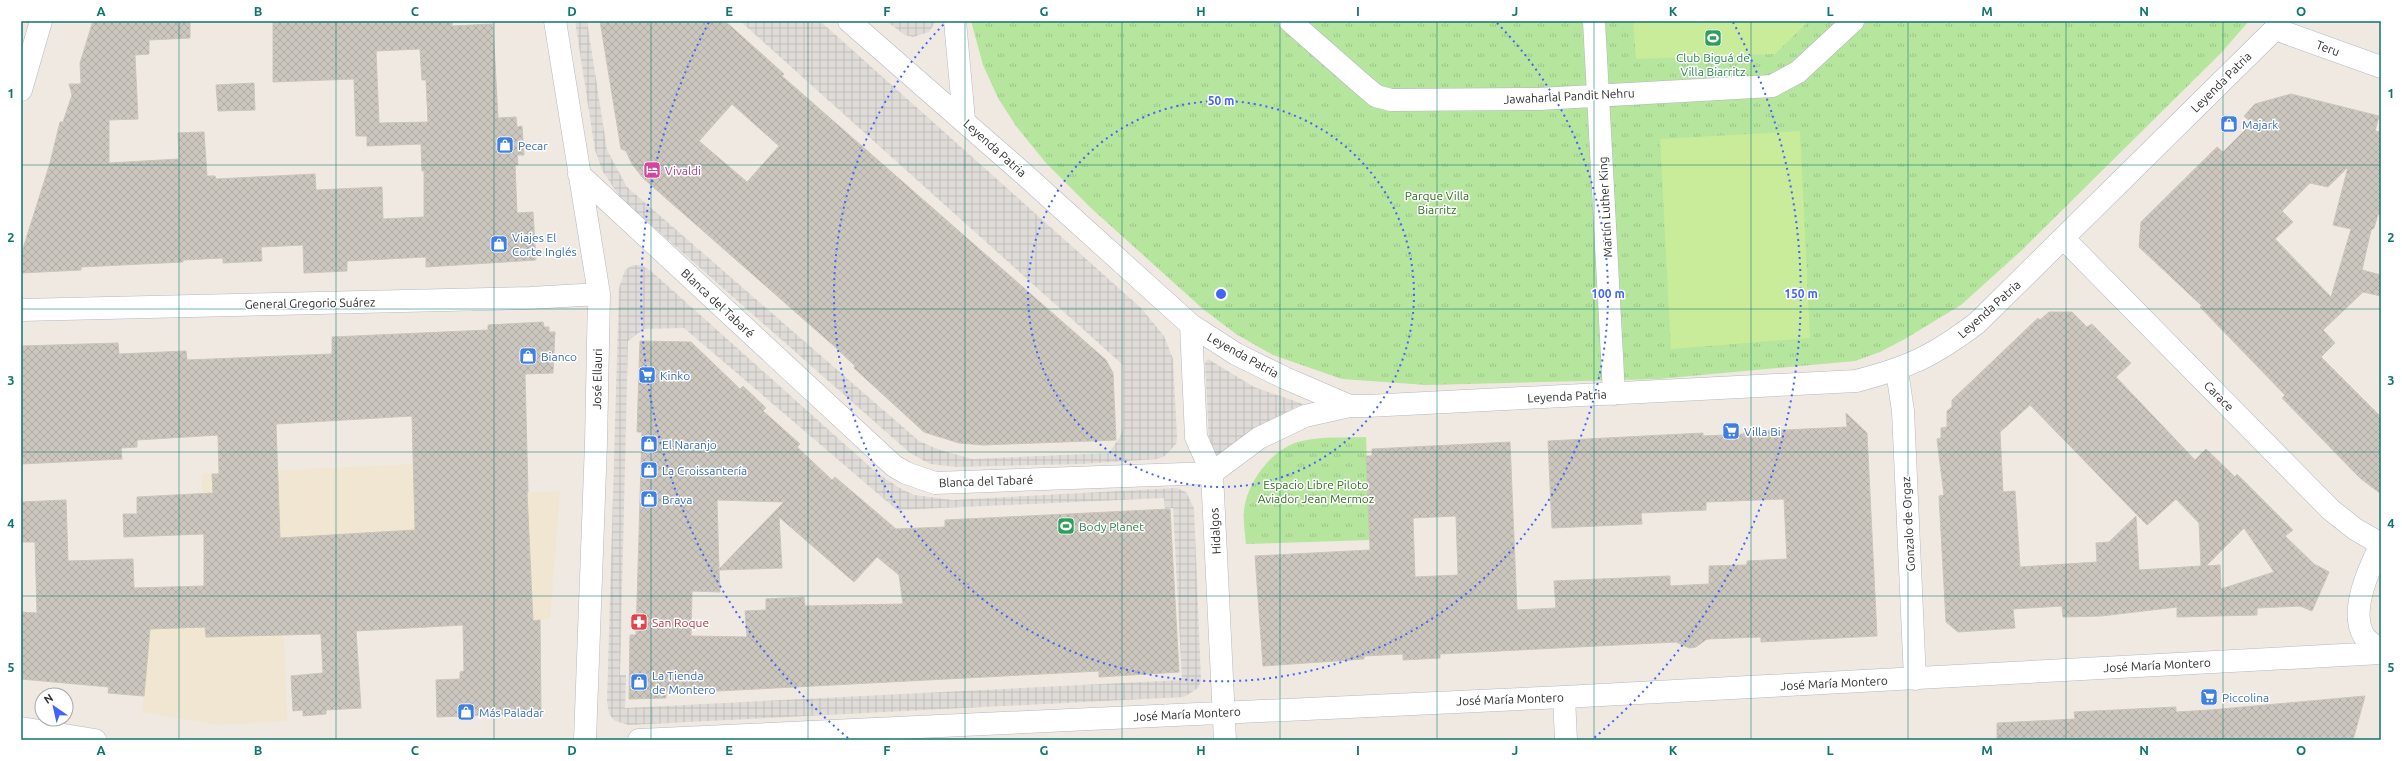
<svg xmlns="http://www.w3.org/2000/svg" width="2402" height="761" font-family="Ubuntu,sans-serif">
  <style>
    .education { fill: #f0e6d1 }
    .park { fill: url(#park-tufts) }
    .pitch { fill: #c9ec9a }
    .plaza { fill: url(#plaza-grid); fill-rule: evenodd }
    .building { fill: url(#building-cross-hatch); stroke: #cbc5ba; fill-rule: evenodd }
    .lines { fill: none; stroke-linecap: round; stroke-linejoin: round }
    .minor-casing { stroke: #b4b7c1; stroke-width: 23 }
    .minor { stroke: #fff; stroke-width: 22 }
    .grid { fill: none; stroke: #0f766e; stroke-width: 1; stroke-opacity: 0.55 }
    .ring { fill: none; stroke: #4264fb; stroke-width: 2; stroke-dasharray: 2 4 }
    .labels { text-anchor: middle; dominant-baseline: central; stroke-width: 3; stroke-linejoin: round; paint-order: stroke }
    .street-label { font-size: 12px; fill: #2e2e2e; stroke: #fff }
    .leisure-label { font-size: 12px; fill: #27864d; stroke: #fff }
    .shop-label { font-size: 12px; fill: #366cbe; stroke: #fff; text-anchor: start }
    .hotel-label { font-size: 12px; fill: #b23c85; stroke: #fff; text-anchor: start }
    .park-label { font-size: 12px; fill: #2c6e1b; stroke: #fff }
    .health-label { font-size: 12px; fill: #be3a42; stroke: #fff; text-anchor: start }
    .centre { fill: #4264fb; stroke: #fff; stroke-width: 2 }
    .ring-label { font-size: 12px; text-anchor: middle; font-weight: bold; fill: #4264fb; stroke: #fff; stroke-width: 3; stroke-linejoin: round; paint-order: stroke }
    .neatline { fill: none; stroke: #0f766e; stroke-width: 1.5 }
    .grid-label { font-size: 13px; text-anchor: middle; font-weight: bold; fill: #0f766e }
  </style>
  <defs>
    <pattern id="park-tufts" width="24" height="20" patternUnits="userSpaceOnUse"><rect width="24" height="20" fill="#b6e59e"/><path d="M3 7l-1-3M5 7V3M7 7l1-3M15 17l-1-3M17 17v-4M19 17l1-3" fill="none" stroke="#9dc588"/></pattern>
    <pattern id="plaza-grid" width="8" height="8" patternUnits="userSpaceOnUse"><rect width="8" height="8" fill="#dfdcd8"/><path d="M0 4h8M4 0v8" fill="none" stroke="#c0bdba"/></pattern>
    <pattern id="building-cross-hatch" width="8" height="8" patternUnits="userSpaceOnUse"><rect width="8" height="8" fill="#cbc7bf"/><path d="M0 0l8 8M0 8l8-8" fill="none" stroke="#afaba4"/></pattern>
  </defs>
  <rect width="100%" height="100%" fill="#efe9e1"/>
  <path class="education" d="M 413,464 L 414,499 L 560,491 L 550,619 L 284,635 L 287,721 L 218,725 L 142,712 L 154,588 L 204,586 L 202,474 Z"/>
  <path class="park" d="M 971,21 L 2249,21 L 2221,53 L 2022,250 L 1961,305 L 1903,340 L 1880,352 L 1855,361 L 1658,379 L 1427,385 L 1342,379 L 1273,355 L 1236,334 L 1203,309 L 1091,208 L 1046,163 L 1016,126 L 998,98 L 983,65 Z
    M 1366,437 L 1370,540 L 1246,544 C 1245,533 1243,521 1244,510 C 1247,482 1273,447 1302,441 C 1322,436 1346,438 1366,437 Z"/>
  <path class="pitch" d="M 1633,21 L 1809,21 L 1775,54 L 1636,59 Z
    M 1800,131 L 1810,338 L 1671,349 L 1660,139 Z"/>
  <path class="plaza" d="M 575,21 L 587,21 L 607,150 L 627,187 L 919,441 L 940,450 L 972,459 L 1109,453 L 1120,437 L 1123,428 L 1123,365 L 740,21 L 820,21 L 1141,308 L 1164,336 L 1173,359 L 1177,438 L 1176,444 L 1165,456 L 1158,459 L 1080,464 L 956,467 L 930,464 L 910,453 L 624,201 L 615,190 L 602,170 L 595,150 Z
    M 886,21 L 936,21 L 929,32 L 913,37 L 905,35 Z
    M 633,265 L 641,265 L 651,271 L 878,474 L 903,490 L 915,495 L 952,500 L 1177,488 L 1186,492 L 1194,508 L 1201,681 L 1198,688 L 1184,697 L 629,725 L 615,721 L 609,714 L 607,701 L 619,288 L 625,270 ZM 684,328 L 897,510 L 1164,498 L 1165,509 L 1173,508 L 1182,680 L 625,708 L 626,675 L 620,675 L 628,341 L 644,329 Z
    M 1208,359 L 1254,387 L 1303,404 L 1268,421 L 1224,455 L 1217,455 L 1213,453 L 1209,441 L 1205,362 Z"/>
  <path class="building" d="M 93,21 L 190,21 L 190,38 L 149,40 L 149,54 L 135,55 L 138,119 L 109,120 L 109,163 L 179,159 L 178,133 L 204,132 L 207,176 L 215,176 L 216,179 L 315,174 L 316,190 L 382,187 L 383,219 L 424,217 L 424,171 L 422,171 L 421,144 L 367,146 L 367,136 L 356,136 L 354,79 L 273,82 L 273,21 L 452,21 L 452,26 L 493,24 L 498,118 L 516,117 L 517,127 L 522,126 L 524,155 L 517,155 L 518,165 L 515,165 L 517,213 L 533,212 L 536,260 L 426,267 L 426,257 L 347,261 L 347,271 L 304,273 L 303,245 L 261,247 L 262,261 L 223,263 L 223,258 L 183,260 L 183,262 L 81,267 L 81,270 L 21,273 L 21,255 L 50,163 L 60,122 L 63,122 L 72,95 L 69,84 L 81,84 L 80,63 ZM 420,49 L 422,80 L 426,80 L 428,122 L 379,123 L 376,51 Z
    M 600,21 L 725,21 L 784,74 L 782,76 L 1106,360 L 1113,373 L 1116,440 L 983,445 L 959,443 L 924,432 L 854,368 L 855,366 L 834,346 L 643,178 L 632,164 L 626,151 L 621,149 ZM 732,104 L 779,146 L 747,182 L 699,141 Z
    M 254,83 L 255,110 L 218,111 L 216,85 Z
    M 2291,94 L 2379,116 L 2375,131 L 2381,132 L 2381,215 L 2378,214 L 2374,228 L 2371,230 L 2362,270 L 2381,275 L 2381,296 L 2363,292 L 2323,330 L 2335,343 L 2321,357 L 2381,417 L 2381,494 L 2360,478 L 2282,398 L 2285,395 L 2200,307 L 2202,306 L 2139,247 L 2141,222 L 2217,147 L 2223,152 L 2252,123 L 2244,116 L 2255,104 ZM 2348,167 L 2333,225 L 2351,229 L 2331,297 L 2275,239 L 2293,222 L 2282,211 L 2310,183 L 2328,187 Z
    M 2049,312 L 2072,312 L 2087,327 L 2092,324 L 2131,363 L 2116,377 L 2195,460 L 2206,449 L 2235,477 L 2237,474 L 2293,530 L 2285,536 L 2314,564 L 2329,572 L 2312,611 L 2300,606 L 2257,608 L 2257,615 L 2177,617 L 2177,607 L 2101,616 L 2063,617 L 2062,606 L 2013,609 L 2015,628 L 1958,632 L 1946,622 L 1939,496 L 1944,495 L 1937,439 L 1941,438 L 1941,428 L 1947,427 L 1947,411 L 1952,407 L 1952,400 L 2038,318 L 2040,320 ZM 2030,405 L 2147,525 L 2176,499 L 2199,523 L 2201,566 L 2139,570 L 2136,516 L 2109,542 L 2096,543 L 2097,562 L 2020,567 L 2015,491 L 2003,492 L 2000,432 ZM 2244,528 L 2274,572 L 2221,589 L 2220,565 L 2206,566 Z
    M 543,322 L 544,327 L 549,327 L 549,332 L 555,332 L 553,373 L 525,374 L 528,492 L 527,492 L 533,621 L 540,620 L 541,713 L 437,717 L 436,680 L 460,679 L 460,672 L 464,671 L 463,625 L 356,631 L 361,708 L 326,710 L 326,714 L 303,716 L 303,710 L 293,711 L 291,676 L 323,673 L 321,634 L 206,637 L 205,627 L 150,629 L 144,696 L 108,693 L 109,687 L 21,679 L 21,612 L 37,613 L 35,542 L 21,542 L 21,502 L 66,500 L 68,561 L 133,559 L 134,588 L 204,586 L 204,534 L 124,537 L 123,514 L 137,514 L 137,497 L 213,493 L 212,474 L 219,474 L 218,435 L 137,440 L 137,447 L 121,448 L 122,459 L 21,464 L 21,346 L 118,343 L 119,354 L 186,351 L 187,360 L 332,354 L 332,337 L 488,330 L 488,325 ZM 412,416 L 415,530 L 280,538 L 276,424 Z
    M 640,341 L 691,342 L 740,389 L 743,386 L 766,408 L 763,411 L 800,444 L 797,447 L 832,480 L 835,477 L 896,529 L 945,527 L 945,520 L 1170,509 L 1179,672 L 1099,677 L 1099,671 L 718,691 L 666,691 L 666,698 L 629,699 L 630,635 L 636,635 L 642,432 L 637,432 ZM 717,500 L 784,502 L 719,569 ZM 779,517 L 854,582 L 877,557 L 899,575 L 903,604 L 805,606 L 804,597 L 766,599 L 766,610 L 745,611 L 747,637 L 691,636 L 692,591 L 720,592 L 719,570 L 782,568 Z
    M 1846,413 L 1867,433 L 1877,636 L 1761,642 L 1761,637 L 1707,639 L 1696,647 L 1689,648 L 1676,642 L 1440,654 L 1440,658 L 1403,660 L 1403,654 L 1364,656 L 1364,659 L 1263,666 L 1255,556 L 1370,550 L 1366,456 L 1372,456 L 1372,449 L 1510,442 L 1517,610 L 1556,608 L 1554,581 L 1670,576 L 1670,586 L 1709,584 L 1709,566 L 1747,565 L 1747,561 L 1787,559 L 1784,499 L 1706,502 L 1706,510 L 1641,513 L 1642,524 L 1552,528 L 1548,441 L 1703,433 L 1703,436 L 1744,434 L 1744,432 L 1847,427 ZM 1456,516 L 1458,575 L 1415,577 L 1413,518 Z
    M 2365,696 L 2353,740 L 1997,740 L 1997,723 L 2075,719 L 2074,712 L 2176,707 L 2176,712 L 2210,710 Z"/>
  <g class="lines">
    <defs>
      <path id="minor" d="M 555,21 L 599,294 L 596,443 L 585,740
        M 849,21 L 1025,175 L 1191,325 L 1236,354 L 1285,378 L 1350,406 L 1367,406 L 1856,381 C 1910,367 1933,356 1977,323 L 2275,29 L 2279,21
        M 955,21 L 964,120
        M 1290,21 L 1363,85 L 1376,96 L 1391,100 L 1539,99 L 1772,86 L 1798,72 L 1853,21
        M 1594,21 L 1614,394
        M 2275,29 L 2381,67
        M 21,90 L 41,21
        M 579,174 L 894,466 L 906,473 L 935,483 L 1212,473 L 1259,438 L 1305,416 L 1350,406
        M 2063,238 L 2331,510 L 2355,529 L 2381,544
        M 21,310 L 530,298 L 599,294
        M 1191,325 L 1196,437 L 1212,473 L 1225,740
        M 1897,371 L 1903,411 L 1915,679
        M 2381,544 C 2369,569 2349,611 2364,636 C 2368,642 2376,646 2381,650
        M 1564,697 L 1566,740
        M 21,728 L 95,740
        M 639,740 L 1564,697 L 2381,653"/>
    </defs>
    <use href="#minor" class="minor-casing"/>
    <use href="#minor" class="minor"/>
  </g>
  <path class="grid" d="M 179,21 L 179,740M 336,21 L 336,740M 494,21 L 494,740M 651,21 L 651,740M 808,21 L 808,740M 965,21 L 965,740M 1122,21 L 1122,740M 1280,21 L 1280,740M 1437,21 L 1437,740M 1594,21 L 1594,740M 1751,21 L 1751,740M 1908,21 L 1908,740M 2066,21 L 2066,740M 2223,21 L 2223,740M 21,165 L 2381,165M 21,309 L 2381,309M 21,452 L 2381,452M 21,596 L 2381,596"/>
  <g class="ring">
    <circle cx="1221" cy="294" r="193"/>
    <path d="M1497 23A387 387 0 1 1 945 23"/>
    <path d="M848 738A580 580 0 0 1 709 22M1733 22A580 580 0 0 1 1594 738"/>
  </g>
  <defs>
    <symbol id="stadium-square" viewBox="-11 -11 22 22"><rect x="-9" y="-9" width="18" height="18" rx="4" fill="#2e9e5b" stroke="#fff"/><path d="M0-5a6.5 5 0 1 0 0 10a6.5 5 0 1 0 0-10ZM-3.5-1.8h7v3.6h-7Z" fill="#fff"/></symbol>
    <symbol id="shop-square" viewBox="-11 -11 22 22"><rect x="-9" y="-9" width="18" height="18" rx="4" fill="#3f7fe0" stroke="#fff"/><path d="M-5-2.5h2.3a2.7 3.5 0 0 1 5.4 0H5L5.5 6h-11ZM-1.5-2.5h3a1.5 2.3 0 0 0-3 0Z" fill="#fff"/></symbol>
    <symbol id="hotel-square" viewBox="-11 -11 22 22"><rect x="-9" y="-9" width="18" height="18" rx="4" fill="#d1479c" stroke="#fff"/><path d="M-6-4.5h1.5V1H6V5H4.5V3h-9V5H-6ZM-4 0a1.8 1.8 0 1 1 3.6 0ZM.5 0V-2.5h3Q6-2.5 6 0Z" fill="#fff"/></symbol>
    <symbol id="supermarket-square" viewBox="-11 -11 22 22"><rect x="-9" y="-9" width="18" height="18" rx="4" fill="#3f7fe0" stroke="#fff"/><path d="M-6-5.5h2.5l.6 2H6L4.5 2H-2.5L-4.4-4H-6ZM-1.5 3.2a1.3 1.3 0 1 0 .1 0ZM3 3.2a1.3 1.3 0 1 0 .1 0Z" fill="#fff"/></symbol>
    <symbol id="pharmacy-square" viewBox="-11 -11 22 22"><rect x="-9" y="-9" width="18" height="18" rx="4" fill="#e0444e" stroke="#fff"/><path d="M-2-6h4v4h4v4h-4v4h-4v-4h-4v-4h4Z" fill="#fff"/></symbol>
  </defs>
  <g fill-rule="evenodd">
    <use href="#stadium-square" x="1703" y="28" width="20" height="20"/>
    <use href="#shop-square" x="2219" y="114" width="20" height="20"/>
    <use href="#shop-square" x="495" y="135" width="20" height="20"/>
    <use href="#hotel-square" x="642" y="160" width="20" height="20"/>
    <use href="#shop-square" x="489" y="234" width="20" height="20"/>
    <use href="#shop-square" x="518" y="346" width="20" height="20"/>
    <use href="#supermarket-square" x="637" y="365" width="20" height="20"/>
    <use href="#supermarket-square" x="1721" y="421" width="20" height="20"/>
    <use href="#shop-square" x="639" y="434" width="20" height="20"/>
    <use href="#shop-square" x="639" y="460" width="20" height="20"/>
    <use href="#shop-square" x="639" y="489" width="20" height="20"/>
    <use href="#stadium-square" x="1056" y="516" width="20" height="20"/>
    <use href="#pharmacy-square" x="629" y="612" width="20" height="20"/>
    <use href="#shop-square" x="629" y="672" width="20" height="20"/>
    <use href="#supermarket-square" x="2199" y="687" width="20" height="20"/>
    <use href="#shop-square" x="456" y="702" width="20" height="20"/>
  </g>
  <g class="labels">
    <g class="street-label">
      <text transform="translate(2328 48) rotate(20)">Teru</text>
      <text transform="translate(2221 82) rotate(-45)">Leyenda Patria</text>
      <text transform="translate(1569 96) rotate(-3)">Jawaharlal Pandit Nehru</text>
      <text transform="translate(995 148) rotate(42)">Leyenda Patria</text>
      <text transform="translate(1605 207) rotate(-93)">Martín Luther King</text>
      <text transform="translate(310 303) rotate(-1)">General Gregorio Suárez</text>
      <text transform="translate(718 303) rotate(43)">Blanca del Tabaré</text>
      <text transform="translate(1989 309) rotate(-42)">Leyenda Patria</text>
      <text transform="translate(1243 355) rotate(29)">Leyenda Patria</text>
      <text transform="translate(597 379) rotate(-89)">José Ellauri</text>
      <text transform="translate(1567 396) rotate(-3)">Leyenda Patria</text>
      <text transform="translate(2219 396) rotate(45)">Carace</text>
      <text transform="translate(986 481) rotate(-2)">Blanca del Tabaré</text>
      <text transform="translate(1908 524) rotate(-93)">Gonzalo de Orgaz</text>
      <text transform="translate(1215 531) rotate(-93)">Hidalgos</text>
      <text transform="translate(2157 665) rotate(-3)">José María Montero</text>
      <text transform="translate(1834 683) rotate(-3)">José María Montero</text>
      <text transform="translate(1510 699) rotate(-2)">José María Montero</text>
      <text transform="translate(1187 714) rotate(-3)">José María Montero</text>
    </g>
    <g class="leisure-label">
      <text x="1713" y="57">Club Biguá de<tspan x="1713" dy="14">Villa Biarritz</tspan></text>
      <text x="1079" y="526" text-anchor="start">Body Planet</text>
    </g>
    <g class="shop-label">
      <text x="2242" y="124">Majark</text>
      <text x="518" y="145">Pecar</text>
      <text x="512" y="237">Viajes El<tspan x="512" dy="14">Corte Inglés</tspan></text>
      <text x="541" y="356">Bianco</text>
      <text x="660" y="375">Kinko</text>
      <text x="1744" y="431">Villa Bi</text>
      <text x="662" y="444">El Naranjo</text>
      <text x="662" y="470">La Croissantería</text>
      <text x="662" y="499">Brava</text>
      <text x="652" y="675">La Tienda<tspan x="652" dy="14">de Montero</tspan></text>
      <text x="2222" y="697">Piccolina</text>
      <text x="479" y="712">Más Paladar</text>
    </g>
    <g class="hotel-label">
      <text x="665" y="170">Vivaldi</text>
    </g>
    <g class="park-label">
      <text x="1437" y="195">Parque Villa<tspan x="1437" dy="14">Biarritz</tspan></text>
      <text x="1316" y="484">Espacio Libre Piloto<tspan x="1316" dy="14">Aviador Jean Mermoz</tspan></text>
    </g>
    <g class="health-label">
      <text x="652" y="622">San Roque</text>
    </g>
  </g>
  <circle cx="1221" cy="294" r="6" class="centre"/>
  <g class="ring-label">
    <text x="1221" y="105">50 m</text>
    <text x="1608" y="298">100 m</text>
    <text x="1801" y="298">150 m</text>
  </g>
  <rect width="2402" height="761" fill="none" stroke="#ffffff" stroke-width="44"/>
  <g transform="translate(54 707) rotate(326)"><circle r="19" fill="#ffffff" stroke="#ababab"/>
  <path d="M0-3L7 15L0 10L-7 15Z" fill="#4264fb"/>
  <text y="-6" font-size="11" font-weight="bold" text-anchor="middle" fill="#2e2e2e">N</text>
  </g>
  <rect x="22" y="22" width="2358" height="717" class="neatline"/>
  <g class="grid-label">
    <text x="101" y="16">A</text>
    <text x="258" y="16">B</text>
    <text x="415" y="16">C</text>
    <text x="572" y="16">D</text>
    <text x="729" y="16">E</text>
    <text x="887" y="16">F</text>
    <text x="1044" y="16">G</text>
    <text x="1201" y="16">H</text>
    <text x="1358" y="16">I</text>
    <text x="1515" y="16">J</text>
    <text x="1673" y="16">K</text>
    <text x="1830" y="16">L</text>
    <text x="1987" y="16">M</text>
    <text x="2144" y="16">N</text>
    <text x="2301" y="16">O</text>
    <text x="11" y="98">1</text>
    <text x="2391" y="98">1</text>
    <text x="11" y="242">2</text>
    <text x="2391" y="242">2</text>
    <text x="11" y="385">3</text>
    <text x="2391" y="385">3</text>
    <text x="11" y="528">4</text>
    <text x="2391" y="528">4</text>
    <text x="11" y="672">5</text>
    <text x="2391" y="672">5</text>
    <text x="101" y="755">A</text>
    <text x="258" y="755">B</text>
    <text x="415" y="755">C</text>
    <text x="572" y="755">D</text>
    <text x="729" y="755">E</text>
    <text x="887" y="755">F</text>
    <text x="1044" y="755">G</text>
    <text x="1201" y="755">H</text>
    <text x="1358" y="755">I</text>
    <text x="1515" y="755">J</text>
    <text x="1673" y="755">K</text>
    <text x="1830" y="755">L</text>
    <text x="1987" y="755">M</text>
    <text x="2144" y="755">N</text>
    <text x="2301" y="755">O</text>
  </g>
</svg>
